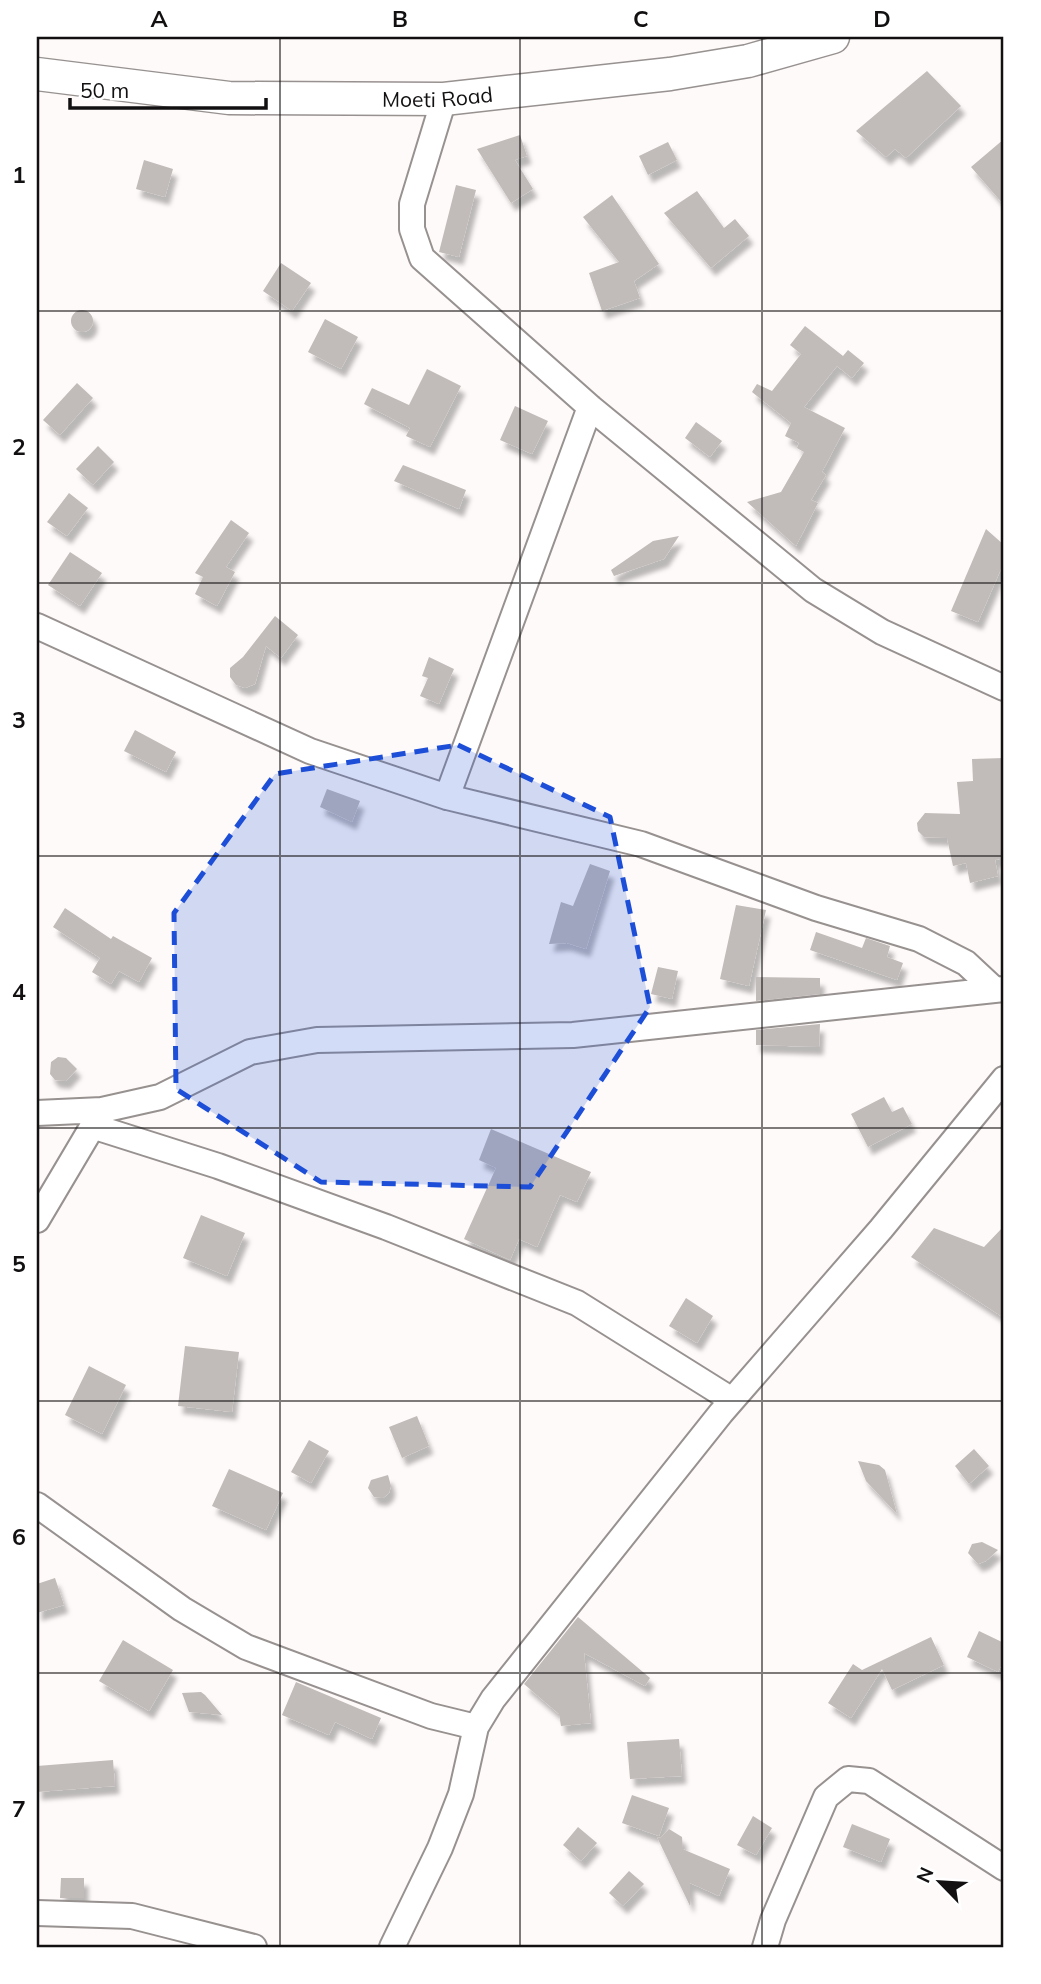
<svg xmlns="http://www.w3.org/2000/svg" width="1041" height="1984" font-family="Mulish,sans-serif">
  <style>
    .building { fill: #c1bbb9; filter: url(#shadow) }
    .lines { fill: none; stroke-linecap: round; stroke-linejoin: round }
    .minor-casing { stroke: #979190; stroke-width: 28 }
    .tertiary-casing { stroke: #979190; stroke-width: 35 }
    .minor { stroke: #fff; stroke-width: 24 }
    .tertiary { stroke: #fff; stroke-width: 32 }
    .marked { fill: #1d4ed8; fill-opacity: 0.2; stroke: #1d4ed8; stroke-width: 5; stroke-dasharray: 14 9; stroke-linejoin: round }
    .grid { fill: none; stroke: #121010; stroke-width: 2; stroke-opacity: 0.55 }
    .labels { text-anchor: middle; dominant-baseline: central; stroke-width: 6; stroke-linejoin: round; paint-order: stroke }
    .street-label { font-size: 21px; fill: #121010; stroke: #fff }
    .neatline { fill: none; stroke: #121010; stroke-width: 2.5 }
    .grid-label { font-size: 23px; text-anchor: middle; font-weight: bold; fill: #121010 }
  </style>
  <defs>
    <filter id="shadow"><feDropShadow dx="4.5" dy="8" stdDeviation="2" flood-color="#0004"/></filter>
  </defs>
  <rect width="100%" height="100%" fill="#fefaf9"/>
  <path class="building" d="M 927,71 L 961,106 L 906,158 L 895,149 L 886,157 L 856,131 Z
    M 520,135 L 527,156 L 515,160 L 533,189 L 511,203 L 477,149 Z
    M 1004,139 L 1004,205 L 971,167 Z
    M 668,142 L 677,160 L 648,175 L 639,156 Z
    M 144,160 L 173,169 L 165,197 L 136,189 Z
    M 456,185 L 476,190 L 459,257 L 439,252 Z
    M 697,191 L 724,228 L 735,219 L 749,236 L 711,268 L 664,213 Z
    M 612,195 L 659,264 L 634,281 L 640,298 L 602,311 L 589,273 L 619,262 L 583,217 Z
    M 281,263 L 311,283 L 292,311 L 263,291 Z
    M71 321a11 11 0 1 1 22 0a11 11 0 1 1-22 0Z
    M 325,319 L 358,337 L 341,369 L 308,352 Z
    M 805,326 L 843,356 L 848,350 L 864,363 L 852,378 L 837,366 L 804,407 L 845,428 L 822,472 L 826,475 L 811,500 L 818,503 L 796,546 L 747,502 L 781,492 L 804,452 L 797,448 L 799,443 L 785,436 L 791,423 L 752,392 L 757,384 L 772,391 L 801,354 L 790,345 Z
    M 427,369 L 461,386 L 430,447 L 406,436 L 410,428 L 364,404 L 372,388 L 409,405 Z
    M 77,383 L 93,398 L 60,435 L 43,420 Z
    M 515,406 L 548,421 L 532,454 L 500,440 Z
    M 696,422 L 722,441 L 710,457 L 685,438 Z
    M 98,446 L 114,462 L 93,485 L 76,469 Z
    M 403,465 L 466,490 L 459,509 L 394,481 Z
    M 69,493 L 88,508 L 67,536 L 47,522 Z
    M 231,520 L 249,533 L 226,567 L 235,572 L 217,606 L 195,594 L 203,577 L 195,573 Z
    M 986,529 L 1004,545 L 1004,562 L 978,622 L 951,611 Z
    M 679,536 L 664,559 L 614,576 L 611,570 L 653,541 Z
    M 70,552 L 102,573 L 80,606 L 48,585 Z
    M 275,616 L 298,635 L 281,658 L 266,646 L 255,684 L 245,688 L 236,685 L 230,677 L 230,668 L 243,657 Z
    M 429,657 L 454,669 L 439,704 L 420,696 L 428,678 L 422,676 Z
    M 135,730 L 176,752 L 166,772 L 124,751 Z
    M 1004,758 L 1004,858 L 995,860 L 998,876 L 970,883 L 966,863 L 953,866 L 947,838 L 924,837 L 918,831 L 917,823 L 925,813 L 960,814 L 957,782 L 973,781 L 972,759 Z
    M 327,789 L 360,801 L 352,822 L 320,807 Z
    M 590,864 L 610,871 L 586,949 L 567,943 L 549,944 L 561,902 L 573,906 Z
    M 736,905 L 766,910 L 749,986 L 720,979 Z
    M 65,908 L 111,939 L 113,936 L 152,958 L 139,982 L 119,971 L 111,984 L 92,972 L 100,958 L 53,927 Z
    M 816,932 L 862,948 L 866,938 L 890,946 L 887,957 L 903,963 L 897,980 L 810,950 Z
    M 658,967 L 678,971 L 672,999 L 651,994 Z
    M 756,977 L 820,978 L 820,994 L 756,1001 Z
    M 820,1024 L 819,1047 L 756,1045 L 756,1030 Z
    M 58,1057 L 66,1058 L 77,1069 L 66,1081 L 55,1080 L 50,1074 L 51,1062 Z
    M 884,1097 L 892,1112 L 903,1107 L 912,1124 L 868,1147 L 851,1114 Z
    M 491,1129 L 591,1172 L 577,1202 L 560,1195 L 537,1247 L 519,1239 L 510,1260 L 464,1239 L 496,1168 L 479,1160 Z
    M 201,1215 L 245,1233 L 227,1276 L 183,1258 Z
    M 1004,1226 L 1004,1318 L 911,1257 L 934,1228 L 984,1247 Z
    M 686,1298 L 713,1316 L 697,1343 L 669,1326 Z
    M 185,1346 L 239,1352 L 232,1412 L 178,1406 Z
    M 89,1366 L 126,1385 L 102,1434 L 65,1415 Z
    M 417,1416 L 429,1446 L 402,1458 L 389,1427 Z
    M 309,1440 L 329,1451 L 311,1483 L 291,1472 Z
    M 974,1449 L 989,1466 L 969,1484 L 955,1466 Z
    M 858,1461 L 879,1465 L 885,1470 L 897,1514 L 866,1481 Z
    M 229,1469 L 283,1493 L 266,1530 L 212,1506 Z
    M 388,1475 L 391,1486 L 389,1493 L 383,1498 L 374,1497 L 368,1488 L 371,1480 Z
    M 982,1542 L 998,1550 L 986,1561 L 978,1564 L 968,1553 L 972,1544 Z
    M 55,1578 L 64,1605 L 37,1613 L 37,1584 Z
    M 578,1617 L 650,1678 L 645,1686 L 584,1653 L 591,1723 L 561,1726 L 559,1714 L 524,1684 Z
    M 979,1631 L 1004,1643 L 1004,1660 L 998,1672 L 967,1657 Z
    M 931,1637 L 944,1665 L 892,1690 L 882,1669 L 851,1718 L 828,1703 L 853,1664 L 862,1670 Z
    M 123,1640 L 173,1670 L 149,1711 L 99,1681 Z
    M 296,1682 L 381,1718 L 372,1739 L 335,1722 L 329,1735 L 282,1715 Z
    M 201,1692 L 205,1695 L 222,1715 L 189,1712 L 182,1693 Z
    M 679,1739 L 682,1776 L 630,1779 L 627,1742 Z
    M 113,1760 L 115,1786 L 37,1792 L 37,1766 Z
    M 632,1795 L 669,1808 L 659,1836 L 622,1823 Z
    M 753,1816 L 772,1828 L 756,1855 L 737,1845 Z
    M 852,1824 L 890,1839 L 881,1862 L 843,1847 Z
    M 578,1827 L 597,1843 L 581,1861 L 563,1845 Z
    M 669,1829 L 682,1837 L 683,1849 L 687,1851 L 730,1869 L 719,1896 L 690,1883 L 690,1906 L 657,1837 L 660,1838 Z
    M 629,1871 L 644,1884 L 623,1906 L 609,1893 Z
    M 61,1878 L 84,1878 L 84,1898 L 60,1898 Z"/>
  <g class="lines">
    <defs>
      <path id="minor" d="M 444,99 L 412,204 L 412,229 L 422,258 L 590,407 L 813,590 L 882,632 L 1004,688
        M 37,626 L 310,751 L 447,797 L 641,844 L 816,908 L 919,939 L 966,963 L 995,990
        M 447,797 L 590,407
        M 37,1113 L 102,1110 L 160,1097 L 250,1052 L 317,1040 L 573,1035 L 1004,989
        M 92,1126 L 218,1166 L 386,1227 L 577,1303 L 732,1400
        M 37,1220 L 101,1112
        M 37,1505 L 182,1609 L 246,1647 L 431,1716 L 476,1727
        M 37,1913 L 132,1916 L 254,1947
        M 392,1947 L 440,1848 L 461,1794 L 476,1727 L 493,1699 L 721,1413 L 881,1229 L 1004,1079
        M 765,1947 L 773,1920 L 826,1797 L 848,1779 L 869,1781 L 1004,1868"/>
      <g id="tertiary">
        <path id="s1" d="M 37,74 L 229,98 L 444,99 L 670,74 L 748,61 L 833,37"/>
      </g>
    </defs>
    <use href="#minor" class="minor-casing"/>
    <use href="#tertiary" class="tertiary-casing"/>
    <use href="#minor" class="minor"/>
    <use href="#tertiary" class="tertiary"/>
  </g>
  <path class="marked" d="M 458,745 L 610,817 L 650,1007 L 530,1187 L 321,1182 L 176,1089 L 174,913 L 275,774 Z"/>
  <path class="grid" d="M 280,37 L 280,1947M 520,37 L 520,1947M 762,37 L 762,1947M 37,311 L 1004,311M 37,583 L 1004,583M 37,856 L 1004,856M 37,1128 L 1004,1128M 37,1401 L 1004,1401M 37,1673 L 1004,1673"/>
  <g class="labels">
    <g class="street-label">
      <text stroke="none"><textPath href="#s1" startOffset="402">Moeti Road</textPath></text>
    </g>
  </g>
  <rect width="1041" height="1984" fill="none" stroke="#ffffff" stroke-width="77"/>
  <g transform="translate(940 1882) rotate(295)" stroke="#ffffff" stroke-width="5" paint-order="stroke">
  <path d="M0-5L12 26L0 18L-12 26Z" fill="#121010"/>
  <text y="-10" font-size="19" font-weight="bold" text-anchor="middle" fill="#121010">N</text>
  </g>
  <path d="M70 98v10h196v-10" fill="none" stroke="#121010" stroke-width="3.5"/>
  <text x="80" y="98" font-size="21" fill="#121010" stroke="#ffffff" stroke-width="5" paint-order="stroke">50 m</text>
  <rect x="38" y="38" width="964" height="1908" class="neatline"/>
  <g class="grid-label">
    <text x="159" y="27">A</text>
    <text x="400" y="27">B</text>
    <text x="641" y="27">C</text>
    <text x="882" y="27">D</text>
    <text x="19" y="183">1</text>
    <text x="19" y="455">2</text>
    <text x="19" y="728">3</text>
    <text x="19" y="1000">4</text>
    <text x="19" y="1272">5</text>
    <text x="19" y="1545">6</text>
    <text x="19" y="1817">7</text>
  </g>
</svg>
